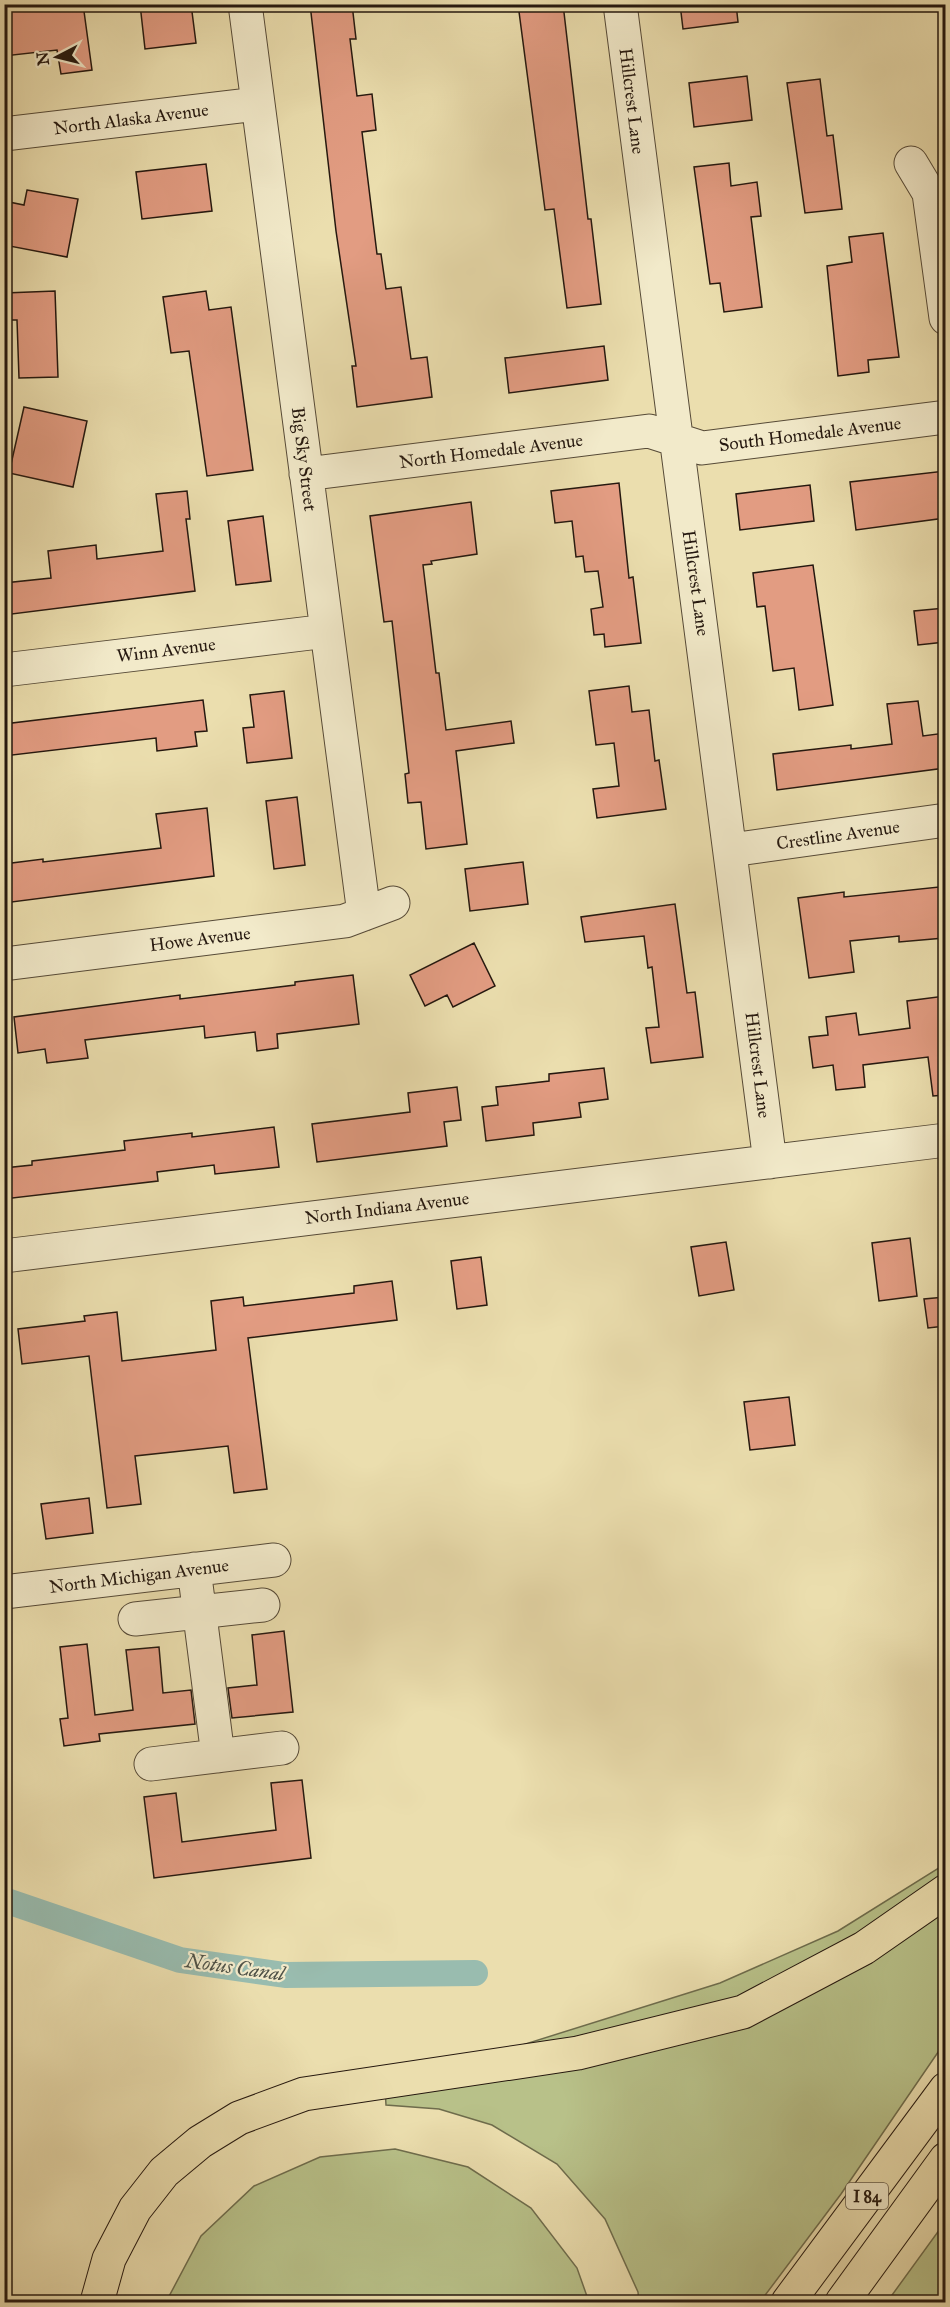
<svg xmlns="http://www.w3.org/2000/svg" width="950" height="2307" font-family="'IM FELL Great Primer',serif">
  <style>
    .green { fill: #b8c189; stroke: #6e6c4c; stroke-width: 1.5 }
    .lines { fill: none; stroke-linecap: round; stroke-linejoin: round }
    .canal { stroke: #99bcaf; stroke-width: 26 }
    .building { fill: #e29c82; stroke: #25180f; stroke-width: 1.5 }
    .minor-casing { stroke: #564a37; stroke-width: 35 }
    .highway-casing { stroke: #25180f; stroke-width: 35 }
    .minor { stroke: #f2eaca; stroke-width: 33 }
    .highway { stroke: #ebdeae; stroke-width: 33 }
    .labels { text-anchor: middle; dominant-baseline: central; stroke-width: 4.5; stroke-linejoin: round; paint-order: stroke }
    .shield { fill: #f2eaca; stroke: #625747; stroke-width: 1.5 }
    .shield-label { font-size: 16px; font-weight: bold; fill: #25180f }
    .street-label { font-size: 18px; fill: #25180f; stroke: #f2eaca }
    .water-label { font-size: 20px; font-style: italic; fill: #4e5147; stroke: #f2eaca }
  </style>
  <rect width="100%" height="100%" fill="#ebdeae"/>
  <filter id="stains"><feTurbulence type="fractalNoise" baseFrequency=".00333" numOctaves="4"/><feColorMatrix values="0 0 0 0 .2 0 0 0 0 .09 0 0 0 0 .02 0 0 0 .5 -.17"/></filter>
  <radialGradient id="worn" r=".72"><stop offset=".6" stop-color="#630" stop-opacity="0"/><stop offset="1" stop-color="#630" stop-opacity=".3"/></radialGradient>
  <path class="green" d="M 945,1864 L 945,2042 L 841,2194 L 760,2302 L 639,2302 L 638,2292 L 605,2219 L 557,2164 L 492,2125 L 439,2109 L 386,2105 L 385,2088 L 720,1983 L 838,1931 Z
    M 395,2149 L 468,2167 L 531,2208 L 577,2268 L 589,2302 L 166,2302 L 201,2236 L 254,2186 L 320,2157 Z
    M 945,2222 L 945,2302 L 887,2302 Z"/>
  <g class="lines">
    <path class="canal" d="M 4,1900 L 180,1960 L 285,1975 L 475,1973"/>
  </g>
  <path class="building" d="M 46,4 L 83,4 L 92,70 L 61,74 L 57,50 L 4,56 L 4,10 Z
    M 140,4 L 191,4 L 196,43 L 145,49 Z
    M 310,4 L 352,4 L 356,39 L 350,39 L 357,96 L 372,94 L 376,130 L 362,132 L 377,254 L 381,254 L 386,289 L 401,287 L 411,359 L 427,357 L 432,397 L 357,407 L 352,366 L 356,366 L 336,231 Z
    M 518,4 L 563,4 L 588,219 L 591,219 L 601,304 L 567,308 L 554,209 L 545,210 Z
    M 680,4 L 736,4 L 738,22 L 683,29 Z
    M 747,76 L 752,120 L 694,127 L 689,83 Z
    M 820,79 L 827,136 L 833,135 L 842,209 L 805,213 L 787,83 Z
    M 729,163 L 731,186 L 757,182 L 761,216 L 751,217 L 762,307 L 724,312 L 720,283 L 710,284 L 694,167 Z
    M 206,164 L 212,211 L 142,219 L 136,172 Z
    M 27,190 L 78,199 L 67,257 L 4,245 L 4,201 L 24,205 Z
    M 883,233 L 899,357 L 868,360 L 869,372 L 838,376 L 827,266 L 852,262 L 849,237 Z
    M 55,291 L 58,377 L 19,378 L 17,320 L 6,320 L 5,293 Z
    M 206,291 L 209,310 L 231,307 L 253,470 L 207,476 L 189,351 L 171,353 L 163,297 Z
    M 604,346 L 608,380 L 509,393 L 505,358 Z
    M 24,407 L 87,421 L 73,487 L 9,473 Z
    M 945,471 L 945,518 L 856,530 L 850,482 Z
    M 619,483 L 629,578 L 633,577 L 641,643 L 605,647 L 604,634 L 594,635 L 591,609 L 603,607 L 598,571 L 585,572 L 583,556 L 576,557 L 572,521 L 555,523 L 551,491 Z
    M 810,485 L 814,521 L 740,530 L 736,494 Z
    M 187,491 L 190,519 L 186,519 L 195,591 L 4,615 L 4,583 L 51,578 L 48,551 L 96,545 L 97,559 L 163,551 L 156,494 Z
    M 471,502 L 477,554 L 431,561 L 432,564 L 423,565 L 436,673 L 439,673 L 446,730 L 511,721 L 514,743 L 456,751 L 467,844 L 426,849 L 421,802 L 408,803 L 405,774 L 409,773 L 392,621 L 384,622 L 370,516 Z
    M 263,516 L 271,581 L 236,585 L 228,521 Z
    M 813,565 L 833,705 L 799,710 L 794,668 L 773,671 L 765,606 L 757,607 L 753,573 Z
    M 945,608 L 945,642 L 918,645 L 914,611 Z
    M 629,686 L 632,712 L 649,710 L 655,761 L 659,760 L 666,809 L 597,818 L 593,789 L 619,786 L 614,743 L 596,745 L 589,691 Z
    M 284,691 L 292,758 L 247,763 L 243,728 L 254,727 L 250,695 Z
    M 203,700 L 207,731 L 195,732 L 197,746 L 157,751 L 156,738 L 4,756 L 4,724 Z
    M 918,701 L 923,736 L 945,733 L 945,768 L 777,790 L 773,754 L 851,745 L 851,749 L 892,744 L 887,704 Z
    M 297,797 L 305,865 L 274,869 L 266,801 Z
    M 207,808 L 214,876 L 4,903 L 4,864 L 43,859 L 43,862 L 161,848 L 156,814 Z
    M 523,862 L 528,904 L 470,911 L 465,869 Z
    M 939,887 L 944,938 L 899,942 L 899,936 L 850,941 L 854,972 L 809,978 L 798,898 L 844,892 L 844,897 Z
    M 675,904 L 687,993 L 695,992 L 703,1057 L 651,1063 L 646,1028 L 659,1027 L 652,967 L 648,968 L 644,936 L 585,942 L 581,917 Z
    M 474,943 L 495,986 L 453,1007 L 447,995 L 425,1006 L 410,975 Z
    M 353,975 L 359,1024 L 277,1034 L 278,1048 L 257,1051 L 255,1032 L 205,1038 L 204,1026 L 85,1040 L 88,1058 L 47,1063 L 45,1049 L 18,1053 L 14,1017 L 180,995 L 180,999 L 295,985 L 295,982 Z
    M 945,996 L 945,1095 L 933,1096 L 928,1057 L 863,1065 L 865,1087 L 836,1090 L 833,1065 L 813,1068 L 809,1037 L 828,1035 L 826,1017 L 856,1013 L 859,1035 L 910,1028 L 907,1001 Z
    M 604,1068 L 608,1099 L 579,1103 L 581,1117 L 533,1123 L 534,1135 L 486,1141 L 482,1107 L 498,1105 L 496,1087 L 549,1081 L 549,1074 Z
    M 457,1087 L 461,1120 L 444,1122 L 447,1146 L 317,1162 L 312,1124 L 410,1112 L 408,1093 Z
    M 274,1127 L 279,1167 L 215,1174 L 214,1165 L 157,1172 L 158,1181 L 4,1199 L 4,1168 L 32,1165 L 32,1161 L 125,1150 L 124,1141 L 192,1133 L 192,1137 Z
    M 910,1238 L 917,1296 L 879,1301 L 872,1243 Z
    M 726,1242 L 734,1290 L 699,1296 L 691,1247 Z
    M 481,1257 L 487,1305 L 457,1309 L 451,1261 Z
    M 392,1281 L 397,1320 L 248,1338 L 267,1489 L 234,1493 L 228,1446 L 135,1456 L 141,1504 L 107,1508 L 89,1356 L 22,1364 L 18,1329 L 85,1321 L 84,1316 L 117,1312 L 122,1361 L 216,1350 L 211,1301 L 243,1297 L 244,1306 L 354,1293 L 354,1286 Z
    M 945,1297 L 945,1326 L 928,1328 L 924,1299 Z
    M 789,1397 L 795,1445 L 750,1450 L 744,1402 Z
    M 89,1498 L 93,1533 L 46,1539 L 41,1504 Z
    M 284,1631 L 293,1712 L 232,1718 L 228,1688 L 257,1685 L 252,1635 Z
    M 87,1644 L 95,1715 L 133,1710 L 126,1650 L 159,1647 L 163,1693 L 191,1690 L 195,1724 L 99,1734 L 100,1741 L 64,1746 L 60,1719 L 68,1718 L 60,1647 Z
    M 302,1780 L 311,1858 L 154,1878 L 144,1797 L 176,1793 L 182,1842 L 276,1830 L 271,1783 Z"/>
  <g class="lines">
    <defs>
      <path id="minor" d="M 245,4 L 364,914
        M 620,4 L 770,1162
        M 4,134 L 258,104
        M 911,163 L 929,193 L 946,318
        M 306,474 L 649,431 L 702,448 L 946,417
        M 4,670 L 327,631
        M 731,850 L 946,820
        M 4,964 L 345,921 L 393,903
        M 4,1256 L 946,1140
        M 194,1569 L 218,1756
        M 4,1592 L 274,1560
        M 135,1619 L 263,1605
        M 151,1764 L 282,1748"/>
      <path id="highway" d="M 97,2302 L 109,2259 L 135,2209 L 164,2172 L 200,2142 L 239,2118 L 304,2094 L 578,2053 L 743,2012 L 864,1948 L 946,1891
        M 788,2302 L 946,2089
        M 842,2302 L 946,2159"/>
    </defs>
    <use href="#minor" class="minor-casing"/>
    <use href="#highway" class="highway-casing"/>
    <use href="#minor" class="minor"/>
    <use href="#highway" class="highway"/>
  </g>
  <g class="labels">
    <rect class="shield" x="846" y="2183" width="42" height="26" rx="4.5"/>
    <g class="shield-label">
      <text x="867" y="2196">I 84</text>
    </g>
    <g class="street-label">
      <text transform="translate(632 101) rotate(83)">Hillcrest Lane</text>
      <text transform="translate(131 119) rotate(-7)">North Alaska Avenue</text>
      <text transform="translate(810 434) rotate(-7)">South Homedale Avenue</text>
      <text transform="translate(491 451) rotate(-7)">North Homedale Avenue</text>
      <text transform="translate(304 459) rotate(83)">Big Sky Street</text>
      <text transform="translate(696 583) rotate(82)">Hillcrest Lane</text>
      <text transform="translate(166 650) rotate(-7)">Winn Avenue</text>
      <text transform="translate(838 835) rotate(-8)">Crestline Avenue</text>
      <text transform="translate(200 939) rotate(-7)">Howe Avenue</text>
      <text transform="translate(758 1065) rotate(83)">Hillcrest Lane</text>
      <text transform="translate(387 1208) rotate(-7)">North Indiana Avenue</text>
      <text transform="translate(139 1576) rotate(-7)">North Michigan Avenue</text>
    </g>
    <g class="water-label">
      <text transform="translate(235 1967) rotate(8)">Notus Canal</text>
    </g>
  </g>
  <rect width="950" height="2307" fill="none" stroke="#ebdeae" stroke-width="24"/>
  <rect x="6" y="6" width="938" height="2295" fill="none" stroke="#25180f" stroke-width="3"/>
  <rect x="12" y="12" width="926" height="2283" fill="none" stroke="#25180f" stroke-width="1.5"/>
  <g transform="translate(57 57) rotate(263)" stroke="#f2eaca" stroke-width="4.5" paint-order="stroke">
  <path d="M0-4.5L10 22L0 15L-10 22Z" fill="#25180f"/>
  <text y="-9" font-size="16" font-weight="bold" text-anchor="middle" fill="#25180f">N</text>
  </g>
  <rect width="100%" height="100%" filter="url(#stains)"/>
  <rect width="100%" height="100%" fill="url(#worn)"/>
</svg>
